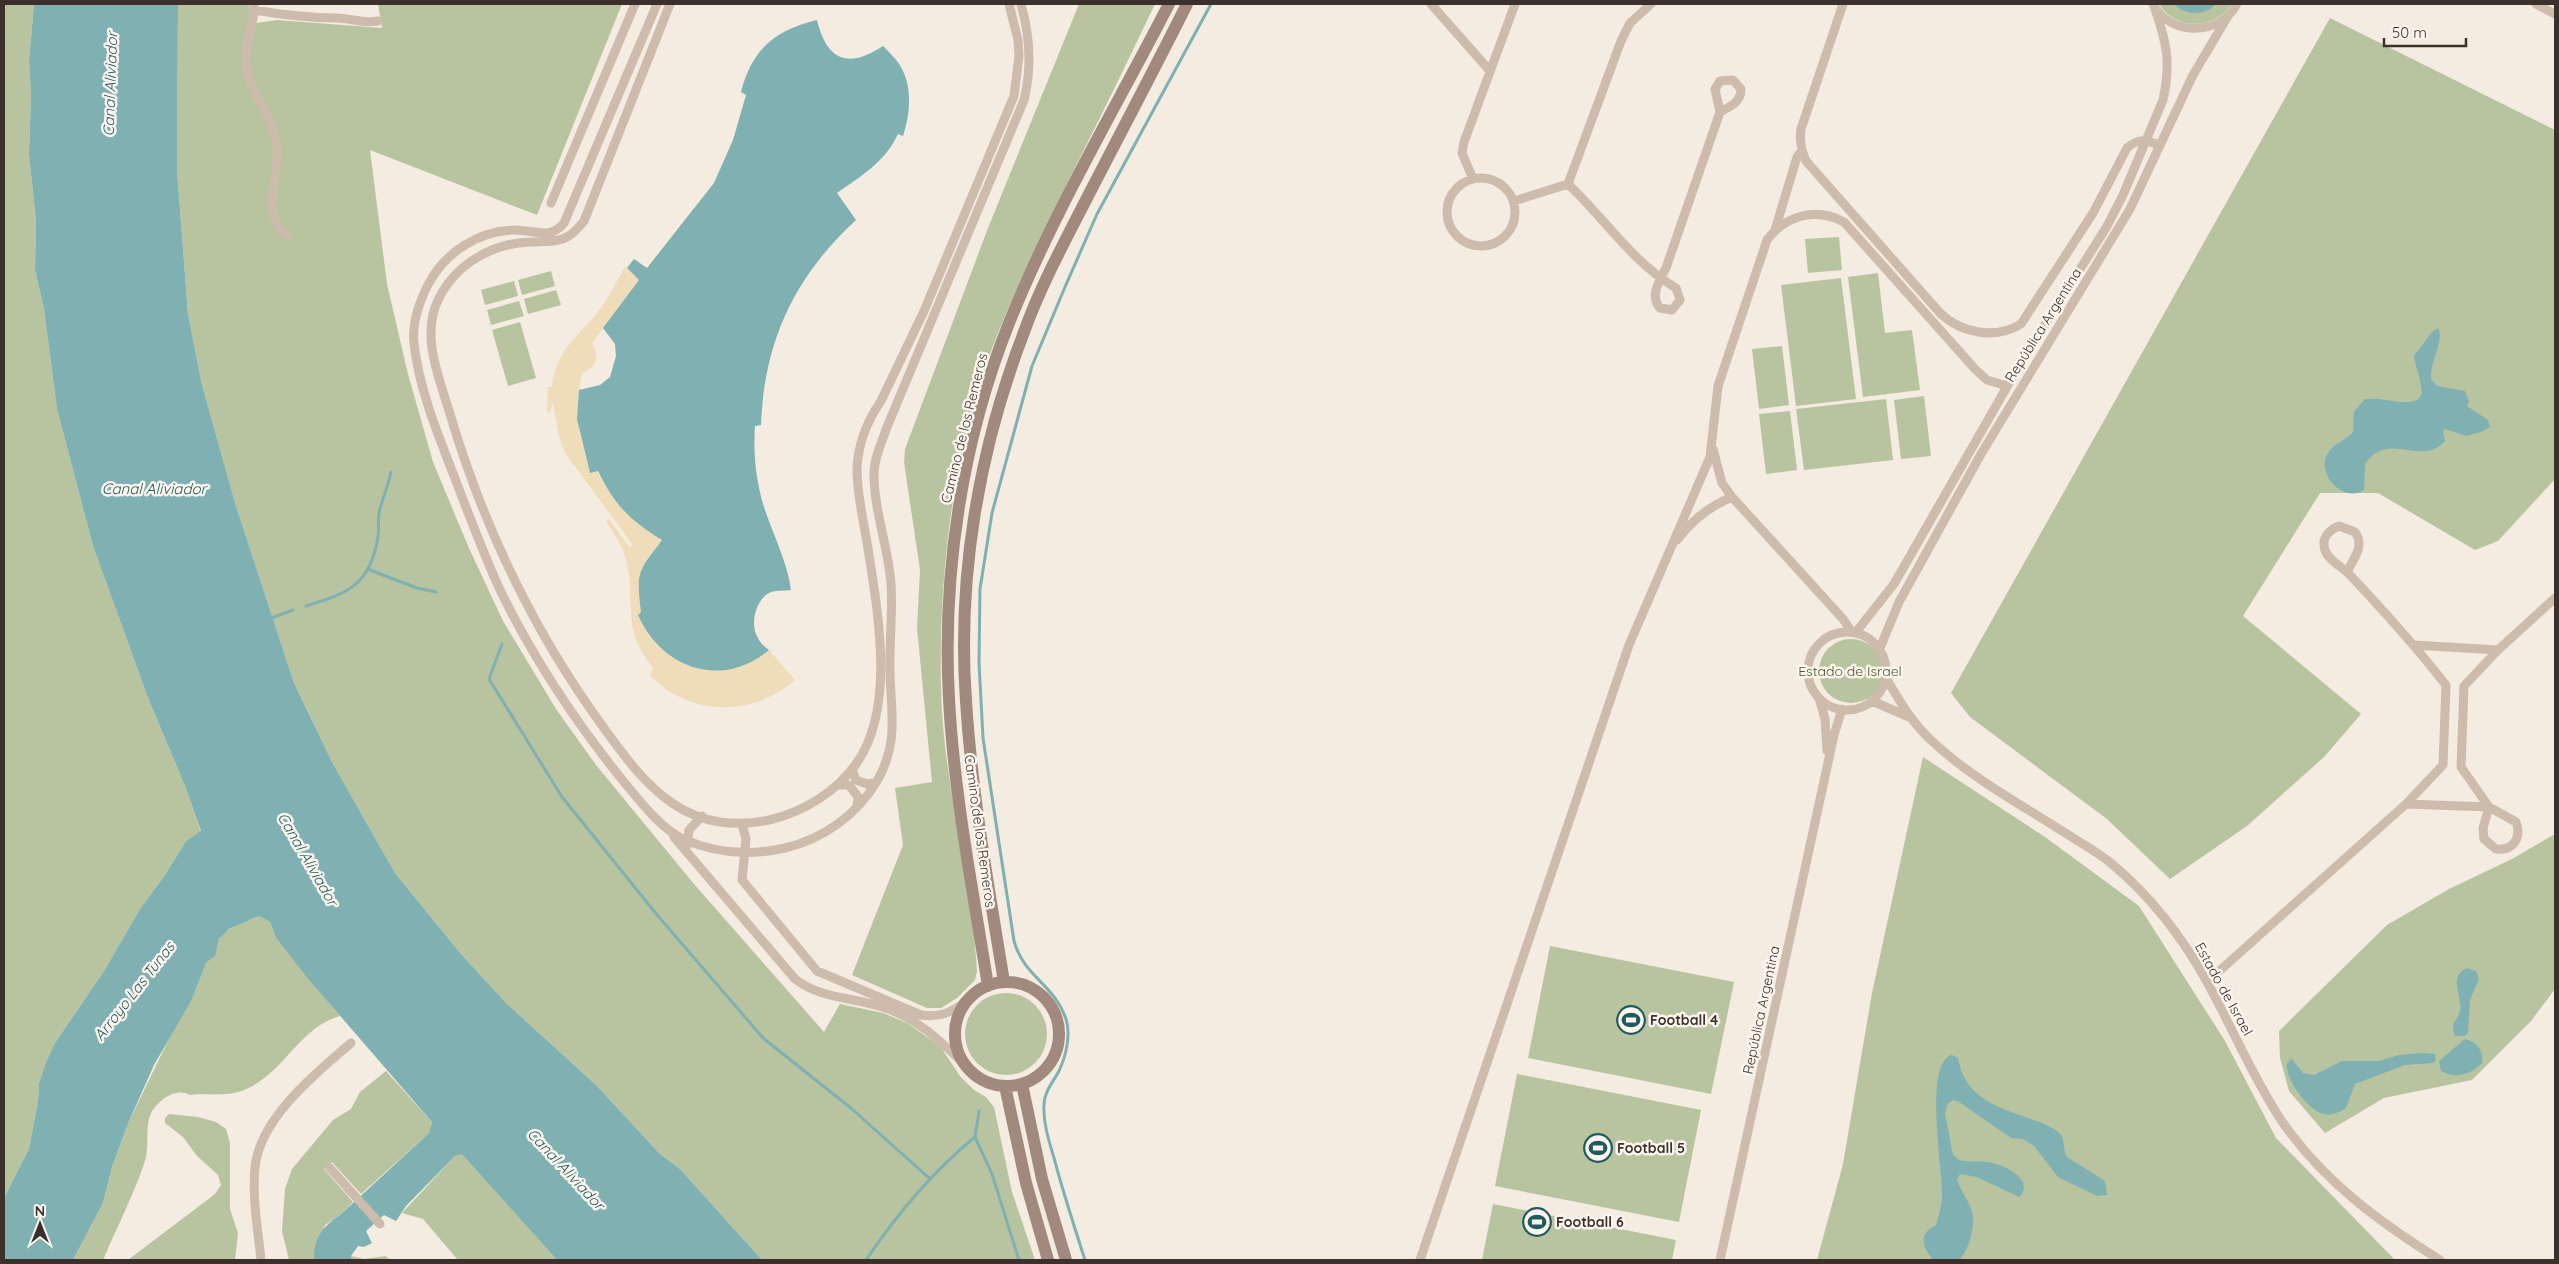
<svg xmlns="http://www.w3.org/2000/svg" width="2559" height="1264" font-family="Quicksand,sans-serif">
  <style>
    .green { fill: #b8c4a0 }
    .sand { fill: #efdcb8 }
    .water { fill: #7fb0b2 }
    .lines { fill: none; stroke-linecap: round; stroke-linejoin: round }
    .stream { stroke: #7fb0b2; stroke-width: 3 }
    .minor { stroke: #cdbbac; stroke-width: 9 }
    .secondary { stroke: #a18a7d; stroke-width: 12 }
    .labels { text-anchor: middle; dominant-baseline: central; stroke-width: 5; stroke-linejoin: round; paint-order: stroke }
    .street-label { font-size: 14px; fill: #3b302b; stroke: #fbf5ee }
    .park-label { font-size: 14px; fill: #4a5a2e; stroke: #fbf5ee }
    .poi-label { font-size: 14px; font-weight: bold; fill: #3b302b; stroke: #fbf5ee; text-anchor: start }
    .water-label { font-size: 15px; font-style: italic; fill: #1f5a5e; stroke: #fbf5ee }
  </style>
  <rect width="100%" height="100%" fill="#f4ebe1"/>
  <path class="green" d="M 4,4 L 34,4 L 29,61 L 31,93 L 29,155 L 36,221 L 35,270 L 44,309 L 57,409 L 93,546 L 148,698 L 185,786 L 201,832 L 186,841 L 165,875 L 140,909 L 104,971 L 55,1043 L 39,1083 L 38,1101 L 29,1149 L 4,1198 Z
    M 178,4 L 249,4 L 251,17 L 256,23 L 277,20 L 382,28 L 378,4 L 622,4 L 537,215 L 370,150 L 387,284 L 408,374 L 433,462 L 468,546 L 503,621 L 556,709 L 596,765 L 694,884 L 824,1032 L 840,1004 L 883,1013 L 907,1023 L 940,1046 L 960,1076 L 974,1090 L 986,1097 L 994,1107 L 1012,1192 L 1035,1260 L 762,1260 L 680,1169 L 659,1153 L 596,1085 L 506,1003 L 461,954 L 395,873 L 332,762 L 294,683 L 236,506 L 202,385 L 188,314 L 177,170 Z
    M 1079,4 L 1155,4 C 1126,65 1096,126 1066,186 C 1031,258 994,330 973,407 C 948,498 939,594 941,689 C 943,784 972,876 977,971 L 975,980 L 957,998 L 941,1008 L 927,1008 L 852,975 L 903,845 L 895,788 L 932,782 L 917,628 L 920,570 L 904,462 L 905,449 L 988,228 Z
    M 2159,4 L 2173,4 L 2178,8 L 2212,8 L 2217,4 L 2232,4 C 2214,30 2176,31 2159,4 Z
    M 2330,18 L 2555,130 L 2555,479 L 2498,541 L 2475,550 L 2378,493 L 2320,493 L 2243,616 L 2361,714 L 2324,757 L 2247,826 L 2170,879 L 2107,819 L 1970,717 L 1951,693 Z
    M 1839,237 L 1842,270 L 1808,273 L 1805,239 Z
    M 551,271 L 555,286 L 522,295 L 518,280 Z
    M 1878,273 L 1885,333 L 1912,330 L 1920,390 L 1863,397 L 1848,277 Z
    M 1841,278 L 1856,399 L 1796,406 L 1781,285 Z
    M 514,281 L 518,296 L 485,305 L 481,290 Z
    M 556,290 L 561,305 L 528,314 L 524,299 Z
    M 519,301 L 524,316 L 491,325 L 487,310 Z
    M 520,322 L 536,378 L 508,386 L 492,330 Z
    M 1782,346 L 1789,405 L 1759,409 L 1752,349 Z
    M 1924,396 L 1931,456 L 1901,459 L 1894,400 Z
    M 1886,399 L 1893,460 L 1804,470 L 1796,409 Z
    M 1790,411 L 1797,470 L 1766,474 L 1759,414 Z
    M1819 671a32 32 0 1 1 64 0a32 32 0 1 1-64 0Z
    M 1923,757 L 2045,837 L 2139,906 L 2225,1041 L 2276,1138 L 2395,1260 L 1817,1260 L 1843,1164 L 1872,993 Z
    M 2555,834 L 2555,989 L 2531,1021 L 2472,1080 L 2384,1098 L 2325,1133 L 2289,1091 L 2280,1058 L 2279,1031 L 2387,925 L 2449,889 L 2512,859 Z
    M 259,916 L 270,922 L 276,938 L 340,1016 C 299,1027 284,1074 244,1090 C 229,1097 207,1093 190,1095 C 176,1087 160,1099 152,1111 C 144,1127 150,1145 145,1161 C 134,1194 117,1227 103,1260 L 73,1260 L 103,1203 L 112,1167 L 129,1121 L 206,963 C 218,954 214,952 219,940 C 225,927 247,922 259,916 Z
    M 1550,946 L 1734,982 L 1711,1094 L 1528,1058 Z
    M965 1034a41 41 0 1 1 82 0a41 41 0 1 1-82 0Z
    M 386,1071 L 432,1122 L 429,1133 L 361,1194 L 332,1162 L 324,1169 L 353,1202 L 340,1215 L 325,1225 L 314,1260 L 289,1260 L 282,1231 L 285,1189 L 292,1169 L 333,1120 L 351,1109 L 360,1092 Z
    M 1517,1074 L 1701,1110 L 1679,1222 L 1495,1186 Z
    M 169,1114 L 198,1117 L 216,1122 L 226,1129 L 230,1143 L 230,1209 L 238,1233 L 235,1260 L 128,1260 L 215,1194 L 221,1185 L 218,1175 L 197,1156 L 183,1137 L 165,1123 L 165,1118 Z
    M 462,1153 L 557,1260 L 458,1260 L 423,1219 L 402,1213 L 455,1156 Z
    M 1493,1204 L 1676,1240 L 1672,1260 L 1482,1260 Z
    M 351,1256 L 364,1259 L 385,1256 L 391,1260 L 352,1260 Z"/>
  <path class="sand" d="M 625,267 L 639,280 L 592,343 C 600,357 597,367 582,373 C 574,412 579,435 590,472 L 597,471 C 612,503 632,522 662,540 C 638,570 636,574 641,612 L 638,615 C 661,669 722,689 769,650 L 795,680 C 753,717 689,717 650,675 L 653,668 C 620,626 637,605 626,559 C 623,546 613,533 606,521 L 609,519 L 629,547 L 633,545 L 565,453 L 559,437 L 553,401 L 550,413 L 547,412 L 548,387 L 552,387 C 557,349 575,340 597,313 C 608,299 616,282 625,267 Z"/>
  <path class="water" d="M 34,4 L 178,4 L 177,170 L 188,314 L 202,385 L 236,506 L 294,683 L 332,762 L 395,873 L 461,954 L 506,1003 L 596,1085 L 659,1153 L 680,1169 L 762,1260 L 557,1260 L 462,1154 L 455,1156 L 406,1206 L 396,1221 L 384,1215 L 366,1231 L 372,1243 L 364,1247 L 358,1246 L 351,1256 L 352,1260 L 314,1260 C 313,1239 323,1226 340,1215 L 429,1133 L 432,1122 L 310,981 L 276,938 L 270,922 L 259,916 L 229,929 L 219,939 L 215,956 L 206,963 L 191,1001 L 154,1065 L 129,1121 L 112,1167 L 103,1203 L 73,1260 L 4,1260 L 4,1198 L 29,1149 L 38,1101 L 39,1083 L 46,1063 L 55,1043 L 104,971 L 140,909 L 165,875 L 186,841 L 201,831 L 185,786 L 148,698 L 93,546 L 57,409 L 44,309 L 35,270 L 36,221 L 29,155 L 31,93 L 29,61 Z
    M 2173,4 L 2217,4 C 2203,16 2187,16 2173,4 Z
    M 817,20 C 827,61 848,69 883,46 C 889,52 897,60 901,67 C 913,89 910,114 903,136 L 898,134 C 885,162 861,176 837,193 L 856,220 C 794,277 764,342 761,425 L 755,426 C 753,454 756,483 765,510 C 774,537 787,561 791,590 C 785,591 777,590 771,592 C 756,598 749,625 758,638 C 760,643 765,647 769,650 C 721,690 661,668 638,615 L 641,612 C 636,571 638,572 662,540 C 631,521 614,505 598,471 L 590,473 L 577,419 L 579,390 L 600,385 L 610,377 L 616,356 L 615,344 L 603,328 L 639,280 L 627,268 L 634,259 L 647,268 L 714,183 L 733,140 L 746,95 L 741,92 C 752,49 775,30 817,20 Z
    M 2438,328 C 2445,340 2429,364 2431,379 L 2437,386 L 2465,391 L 2469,401 L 2467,406 L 2488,420 L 2490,427 L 2481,432 L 2466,436 L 2445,429 L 2443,431 L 2445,441 C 2421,468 2388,429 2365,464 L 2364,490 C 2343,504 2315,473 2328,453 C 2333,444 2346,440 2353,432 L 2354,412 L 2364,400 C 2378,394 2415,411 2421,395 C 2424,387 2415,366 2414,356 L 2432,332 Z
    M 2467,968 L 2476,971 L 2479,979 L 2470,1000 L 2468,1033 L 2465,1036 L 2455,1036 C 2450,1021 2457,1022 2460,1011 C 2463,996 2447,977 2467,968 Z
    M 2465,1039 C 2477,1042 2484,1051 2482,1063 C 2471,1075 2455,1079 2441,1071 L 2439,1061 Z
    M 2422,1053 L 2435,1054 L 2436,1060 L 2433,1063 L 2405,1065 L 2355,1084 L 2346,1108 C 2340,1112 2331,1116 2324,1114 C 2308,1111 2284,1078 2287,1063 L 2292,1059 L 2303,1073 L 2314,1075 L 2342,1061 L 2379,1061 L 2399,1055 Z
    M 1952,1055 L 1958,1058 C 1965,1099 1999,1108 2034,1120 C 2043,1123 2054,1127 2061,1135 C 2065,1141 2063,1150 2067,1157 L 2105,1181 L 2107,1195 L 2097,1196 L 2058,1177 L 2034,1146 L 2023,1139 L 2011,1138 L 1959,1102 L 1953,1100 L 1948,1103 L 1945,1113 L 1953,1155 C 1956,1158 1959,1160 1963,1161 C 1971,1162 1979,1161 1987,1162 C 2001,1163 2037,1179 2019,1197 L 1977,1177 L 1960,1174 L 1957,1180 C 1961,1192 1971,1203 1973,1216 C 1974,1230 1969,1250 1959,1260 L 1933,1260 C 1922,1246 1918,1234 1936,1225 C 1939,1215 1942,1205 1942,1195 C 1943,1171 1923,1063 1952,1055 Z"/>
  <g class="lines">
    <path class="stream" d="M 370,570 L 417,588 L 436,592
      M 306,606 C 349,593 370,585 378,537 C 379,529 378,521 379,513 C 382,500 388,486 391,472
      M 271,618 L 293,610
      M 502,644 L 489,679 L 562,797 L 658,916 L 763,1038 L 852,1109 L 929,1178
      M 979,1111 L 975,1137 L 992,1174 L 1019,1260
      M 866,1260 C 897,1214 931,1173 975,1137
      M 1085,1260 C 1074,1226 1063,1192 1054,1158 C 1049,1141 1043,1123 1044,1105 C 1044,1092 1053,1082 1059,1071 C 1066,1056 1071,1035 1066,1019 C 1054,984 1024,977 1014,941 L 983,738 L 979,663 L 980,589 L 992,513 L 1032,366 L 1065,287 L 1097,214 L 1211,4"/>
    <path class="minor" d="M 254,4 C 256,24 243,43 246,64 C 249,94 273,116 277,146 C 280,176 259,214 287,235
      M 657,4 L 564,223 C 550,241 532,229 513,230 C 478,231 445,253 429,283 C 420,300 412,323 414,343 C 419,390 439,437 456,481 C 470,518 484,555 500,590 C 533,658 577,724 624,782 C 640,801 660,828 683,839 C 717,854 750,856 785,848 C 823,839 857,815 877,781 C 899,743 891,713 890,673 C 889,643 893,613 891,583 C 888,547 874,510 874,474 C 874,458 882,442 887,427 L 1024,100 C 1032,68 1030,36 1021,4
      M 670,4 L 584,221 C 580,226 575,232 570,235 C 559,243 544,241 531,242 C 493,243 457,263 439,298 C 420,335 439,377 450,414 C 483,525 533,630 601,724 C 623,754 642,782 672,803 C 731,844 816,819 856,764 C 897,707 877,608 867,542 C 863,519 857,494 857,469 C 858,445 867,421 881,401 L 924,311 L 1014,96 L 1019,56 L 1018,40 L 1009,4
      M 1431,4 L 1490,71
      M 1843,4 L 1801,129 C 1799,141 1801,150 1806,161 L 1940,313 C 1961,333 1995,340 2021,324 L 2093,213 L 2127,148 C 2139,138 2146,139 2160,146
      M 2153,4 C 2170,37 2220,36 2237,4
      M 2536,4 L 2555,14
      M 254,10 C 283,15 306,18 336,18 C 351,18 363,24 378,21
      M1447 212a34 34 0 1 1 68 0a34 34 0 1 1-68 0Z
      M 1473,179 L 1462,153 L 1464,142 L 1515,4
      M 1568,184 L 1621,41 L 1630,23 L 1651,4
      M 1514,201 L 1568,184 C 1605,219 1632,262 1676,288 L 1680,300 L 1672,310 L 1660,308 C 1649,296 1660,280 1666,268 L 1720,112 L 1715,89 L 1720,81 L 1733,80 L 1741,89 C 1741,102 1731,106 1720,112
      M 551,203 L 635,4
      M 1775,230 L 1797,157 L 1802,151
      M 1732,497 L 1843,619 L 1851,631
      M 1677,540 C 1692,520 1710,506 1732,497 L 1722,483 L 1713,449
      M1808 671a39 39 0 1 1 78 0a39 39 0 1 1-78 0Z
      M 1856,632 L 1894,584 L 2020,364 L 2106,228 L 2123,195 L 2163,100 C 2171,64 2167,43 2155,9
      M 2414,645 L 2498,650
      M 1880,648 L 1899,602 L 1981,454 L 2130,209 L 2193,75 L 2228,16
      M 1886,678 C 1899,700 1912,723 1932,741 C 1971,778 2022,805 2067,834 C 2082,844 2098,852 2112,864 C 2150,896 2183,938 2207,982 C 2232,1027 2252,1076 2281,1120 C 2322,1180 2379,1222 2440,1260
      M 1819,698 L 1825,719 L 1827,751
      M 1872,701 L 1909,717
      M 852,769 L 856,780 L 867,784 L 875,783
      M 838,785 L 849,785 L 858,797 L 857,806
      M 2406,804 L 2489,807 L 2516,822 C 2522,838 2513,851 2496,849 L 2484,839 L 2483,828 L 2489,807
      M 2489,807 L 2461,767 L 2464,686 L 2498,650 L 2555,598
      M 742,824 L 746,839 L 742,880 L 817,971 L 921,1015 C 941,1018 952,1012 968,1000
      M 674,837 L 795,979 C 821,999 852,997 882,1007 C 916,1017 942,1042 966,1066
      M 687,846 L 689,830 L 702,816
      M 2207,982 L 2406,804 L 2443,765 L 2446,685 C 2416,647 2383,610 2349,574 C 2342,567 2328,560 2325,550 C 2321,538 2329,530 2339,526 L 2355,532 C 2365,546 2354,558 2347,572
      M 329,1167 L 380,1224
      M 261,1260 C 258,1230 252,1199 255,1168 C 259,1119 316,1073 351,1043
      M 1420,1260 L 1629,645 L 1710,457 L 1718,386 L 1767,240 C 1786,215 1816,207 1844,222 L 1975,369 L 1987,380 L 2007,386
      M 1720,1260 L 1834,735 L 1842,709"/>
    <path class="secondary" d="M 1004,982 C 989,889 972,796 966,701 C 957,576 979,449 1024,332 C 1041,285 1065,241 1088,196 C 1121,132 1155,68 1187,4
      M955 1034a52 52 0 1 1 104 0a52 52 0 1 1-104 0Z
      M 988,986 C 973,891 954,795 949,699 C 942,573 962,441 1009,323 C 1053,213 1115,109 1169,4
      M 1022,1084 L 1042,1179 L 1066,1260
      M 1005,1086 L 1026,1183 L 1048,1260"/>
  </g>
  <defs>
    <symbol id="stadium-ring" viewBox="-11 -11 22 22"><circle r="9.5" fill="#fbf5ee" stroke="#1f5a5e" stroke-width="1.5"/><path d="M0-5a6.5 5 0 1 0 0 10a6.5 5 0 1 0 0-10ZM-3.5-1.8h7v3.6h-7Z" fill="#1f5a5e"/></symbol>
  </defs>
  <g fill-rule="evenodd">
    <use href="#stadium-ring" x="1615" y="1004" width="32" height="32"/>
    <use href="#stadium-ring" x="1582" y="1132" width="32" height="32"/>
    <use href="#stadium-ring" x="1521" y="1206" width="32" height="32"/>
  </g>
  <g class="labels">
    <g class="street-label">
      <text transform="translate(2043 325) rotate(-58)">República Argentina</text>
      <text transform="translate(964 428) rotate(-76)">Camino de los Remeros</text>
      <text transform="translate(980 831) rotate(82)">Camino de los Remeros</text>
      <text transform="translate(2224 989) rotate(61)">Estado de Israel</text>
      <text transform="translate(1761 1010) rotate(-78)">República Argentina</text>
    </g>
    <g class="park-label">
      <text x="1850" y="671">Estado de Israel</text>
    </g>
    <g class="poi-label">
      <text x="1650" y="1020">Football 4</text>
      <text x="1617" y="1148">Football 5</text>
      <text x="1556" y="1222">Football 6</text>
    </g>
    <g class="water-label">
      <text transform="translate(110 84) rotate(-88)">Canal Aliviador</text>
      <text x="154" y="488">Canal Aliviador</text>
      <text transform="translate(308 859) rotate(60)">Canal Aliviador</text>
      <text transform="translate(134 991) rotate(-52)">Arroyo Las Tunas</text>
      <text transform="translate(566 1169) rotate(47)">Canal Aliviador</text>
    </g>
  </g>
  <rect width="2559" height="1264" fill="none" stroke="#3b302b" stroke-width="10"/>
  <g transform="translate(40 1224)" stroke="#fbf5ee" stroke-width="4" paint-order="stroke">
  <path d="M0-4L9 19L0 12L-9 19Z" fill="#3b302b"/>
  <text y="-8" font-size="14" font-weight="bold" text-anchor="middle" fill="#3b302b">N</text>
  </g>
  <path d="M2384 38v8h82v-8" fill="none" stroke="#3b302b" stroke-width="2.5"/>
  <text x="2392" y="38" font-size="15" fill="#3b302b" stroke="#fbf5ee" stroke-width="4" paint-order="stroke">50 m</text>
</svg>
